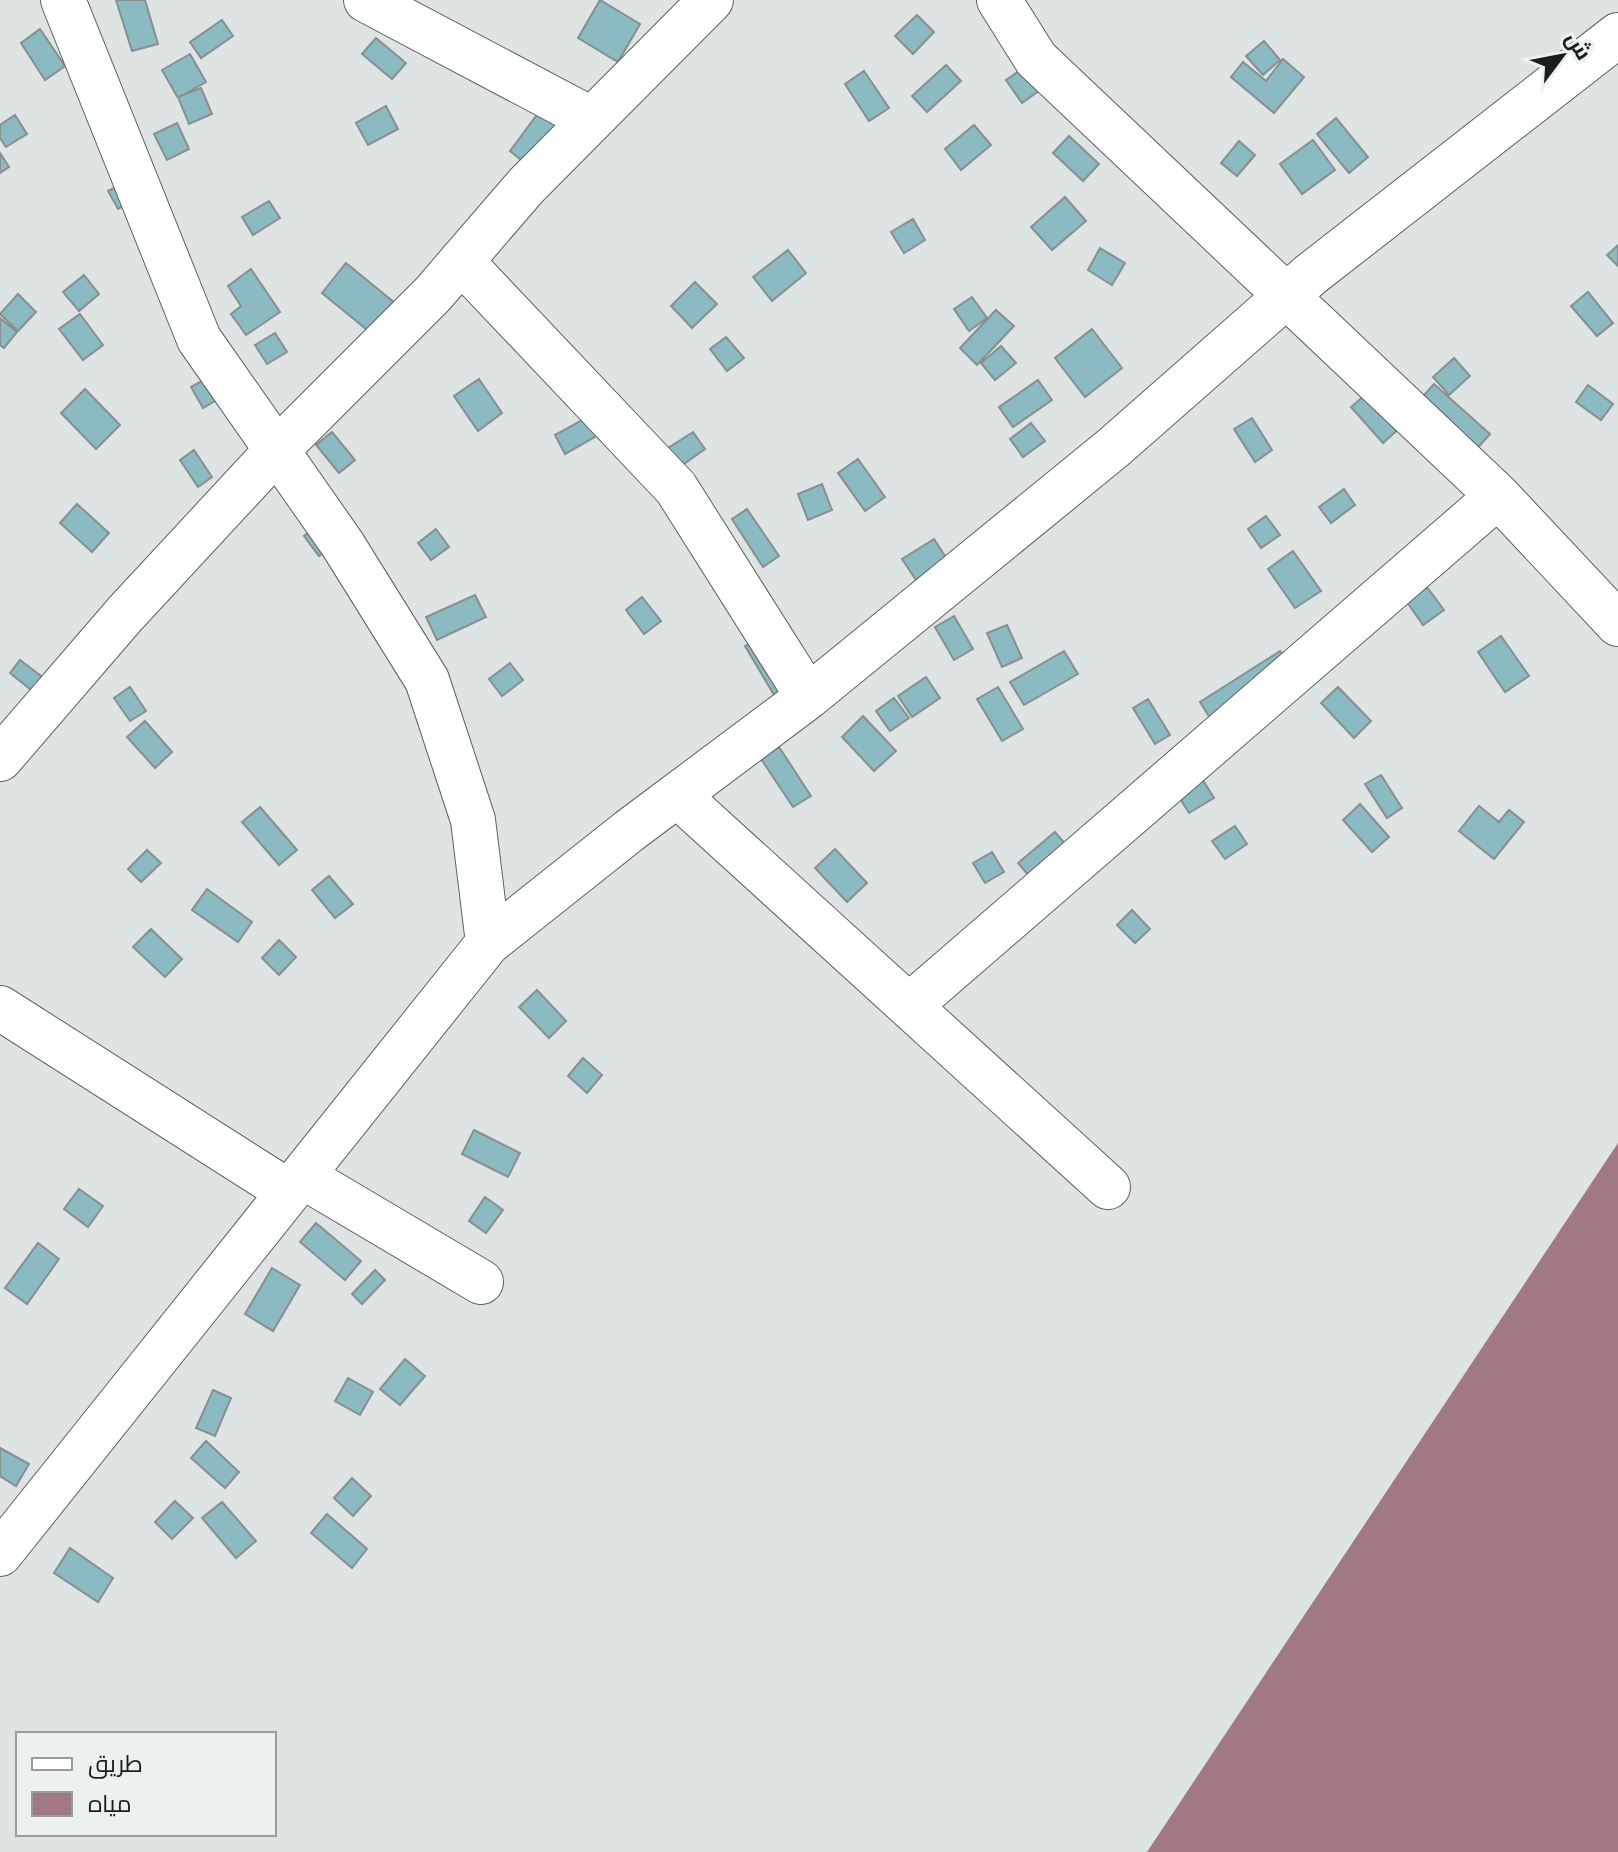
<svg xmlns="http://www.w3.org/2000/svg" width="1618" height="1852" font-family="'Golos Text',Cairo,sans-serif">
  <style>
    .water { fill: #a07983 }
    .building { fill: #8bbac3; stroke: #898e8f; stroke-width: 2 }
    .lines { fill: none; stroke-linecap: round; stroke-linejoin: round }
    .minor-casing { stroke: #5c6061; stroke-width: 46 }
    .minor { stroke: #fff; stroke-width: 44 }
  </style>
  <rect width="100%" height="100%" fill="#dee3e4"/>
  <path class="water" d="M 1618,1143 L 1618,1852 L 1147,1852 Z"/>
  <path class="building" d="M 116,0 L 145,0 L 158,44 L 132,51 Z
    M 600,0 L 640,24 L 618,62 L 578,38 Z
    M 917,15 L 934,32 L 913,54 L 895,36 Z
    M 222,20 L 233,36 L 201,58 L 190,42 Z
    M 40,29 L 65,66 L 45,80 L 21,43 Z
    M 376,38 L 406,63 L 392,79 L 362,54 Z
    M 1264,41 L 1280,60 L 1263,75 L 1246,56 Z
    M 190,54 L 206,82 L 178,98 L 162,70 Z
    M 1283,59 L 1304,77 L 1274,113 L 1231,77 L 1243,62 L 1266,81 Z
    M 946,65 L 961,81 L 927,112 L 912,96 Z
    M 1025,67 L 1040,90 L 1022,103 L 1006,80 Z
    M 864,71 L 889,108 L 869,121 L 845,84 Z
    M 201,88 L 212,114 L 189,124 L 178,97 Z
    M 386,106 L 398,129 L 368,145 L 356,123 Z
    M 539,112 L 560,129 L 530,167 L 510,151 Z
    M 15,115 L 27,134 L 6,147 L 0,138 L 0,125 Z
    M 1336,118 L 1368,157 L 1349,173 L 1317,134 Z
    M 177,123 L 189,149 L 167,160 L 154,134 Z
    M 974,125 L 991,145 L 961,170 L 945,149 Z
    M 1069,136 L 1099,164 L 1083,181 L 1053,153 Z
    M 1313,140 L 1335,170 L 1302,194 L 1280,164 Z
    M 1239,141 L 1255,155 L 1237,176 L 1221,163 Z
    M 0,153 L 9,167 L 0,173 Z
    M 131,179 L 141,197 L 118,209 L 108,191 Z
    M 1065,197 L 1086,221 L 1052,250 L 1031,227 Z
    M 269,201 L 280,218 L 253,235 L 242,217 Z
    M 913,219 L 925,240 L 904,253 L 891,232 Z
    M 1618,245 L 1618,266 L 1607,255 Z
    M 1100,248 L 1125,263 L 1112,285 L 1088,270 Z
    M 788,250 L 806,273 L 772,301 L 753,277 Z
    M 346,263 L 401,308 L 377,338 L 322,293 Z
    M 251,269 L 280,312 L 246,335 L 231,314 L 241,306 L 228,286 Z
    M 84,275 L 99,294 L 79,311 L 63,292 Z
    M 695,282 L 717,304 L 692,328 L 671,306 Z
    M 1588,292 L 1613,323 L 1597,336 L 1571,306 Z
    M 18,294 L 36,312 L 18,331 L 0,314 Z
    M 972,297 L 987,318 L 969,331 L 954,309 Z
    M 996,310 L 1014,326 L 977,365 L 960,348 Z
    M 80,314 L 103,345 L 83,360 L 59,329 Z
    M 0,318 L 17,332 L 4,348 L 0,345 Z
    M 1092,329 L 1122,368 L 1085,397 L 1055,358 Z
    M 275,333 L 287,352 L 267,364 L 255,345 Z
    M 726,337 L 744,358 L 727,371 L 710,349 Z
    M 1001,346 L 1016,363 L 995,380 L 981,363 Z
    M 1454,358 L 1470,376 L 1449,395 L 1433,377 Z
    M 213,375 L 225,395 L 203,408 L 191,387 Z
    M 479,379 L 502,413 L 478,431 L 454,396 Z
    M 1038,380 L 1052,400 L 1013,427 L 999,407 Z
    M 1434,384 L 1490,434 L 1474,452 L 1418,402 Z
    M 1588,385 L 1613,404 L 1601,420 L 1576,402 Z
    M 85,389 L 120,425 L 96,449 L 61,413 Z
    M 1371,390 L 1403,425 L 1383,443 L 1351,407 Z
    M 595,413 L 605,431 L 565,454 L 555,435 Z
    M 1252,418 L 1272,450 L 1255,462 L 1234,429 Z
    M 1031,423 L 1045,441 L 1023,457 L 1010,439 Z
    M 332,432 L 355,460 L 339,473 L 316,445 Z
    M 693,432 L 705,449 L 681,466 L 668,448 Z
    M 194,450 L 212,477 L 198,487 L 180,460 Z
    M 858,459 L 885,497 L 865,511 L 838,473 Z
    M 822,484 L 832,510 L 808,520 L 798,494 Z
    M 1344,489 L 1355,505 L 1331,523 L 1319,507 Z
    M 77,504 L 109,533 L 92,552 L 60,523 Z
    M 747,509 L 779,556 L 763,567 L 732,519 Z
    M 1266,516 L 1280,535 L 1261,548 L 1248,529 Z
    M 323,522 L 338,542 L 319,556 L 304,536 Z
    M 436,529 L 449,547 L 431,560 L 418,543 Z
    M 934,539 L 947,559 L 916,580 L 902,559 Z
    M 1293,551 L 1321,591 L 1295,608 L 1268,569 Z
    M 1427,587 L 1444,610 L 1423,625 L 1407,602 Z
    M 475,595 L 486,617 L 437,640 L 426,617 Z
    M 642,597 L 661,621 L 644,634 L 626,610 Z
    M 954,616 L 973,649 L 954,660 L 935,627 Z
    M 1007,625 L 1022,658 L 1002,667 L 987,633 Z
    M 772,630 L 801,679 L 774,695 L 745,646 Z
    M 1501,636 L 1529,676 L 1505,692 L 1478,652 Z
    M 1064,651 L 1078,674 L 1024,705 L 1010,682 Z
    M 1280,651 L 1292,669 L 1212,721 L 1200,702 Z
    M 20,660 L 45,679 L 35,693 L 10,673 Z
    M 510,663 L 523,680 L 502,696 L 489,679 Z
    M 926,677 L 940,698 L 912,717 L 898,696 Z
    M 130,687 L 146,711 L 130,721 L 114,698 Z
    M 998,687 L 1023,729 L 1002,741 L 977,699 Z
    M 1338,687 L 1371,721 L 1354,738 L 1321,703 Z
    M 894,698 L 909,718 L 890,731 L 876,711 Z
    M 1148,699 L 1170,735 L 1155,744 L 1133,708 Z
    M 863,716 L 896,751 L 874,771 L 842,737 Z
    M 145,721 L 172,752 L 155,768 L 127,737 Z
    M 779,747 L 811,796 L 793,807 L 761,759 Z
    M 1381,775 L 1402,808 L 1387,818 L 1365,784 Z
    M 1201,777 L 1214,798 L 1189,813 L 1176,792 Z
    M 1360,804 L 1389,837 L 1372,852 L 1343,820 Z
    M 1479,806 L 1499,822 L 1509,810 L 1524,822 L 1494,859 L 1459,831 Z
    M 260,807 L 297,850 L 279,865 L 242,822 Z
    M 1235,826 L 1247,844 L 1225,859 L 1212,841 Z
    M 1055,832 L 1067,846 L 1030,877 L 1018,863 Z
    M 835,849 L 867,883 L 847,902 L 815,868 Z
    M 147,850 L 161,863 L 141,882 L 128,869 Z
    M 992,852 L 1004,872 L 985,883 L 973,863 Z
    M 329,876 L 353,904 L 335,918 L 312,890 Z
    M 207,889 L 252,922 L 238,942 L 192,910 Z
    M 1132,910 L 1150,929 L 1135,943 L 1117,925 Z
    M 151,929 L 182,959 L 165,977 L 133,947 Z
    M 279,940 L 296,957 L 279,975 L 262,958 Z
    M 537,990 L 566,1021 L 549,1038 L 519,1007 Z
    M 583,1058 L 602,1075 L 587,1093 L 568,1076 Z
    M 474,1130 L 520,1153 L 508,1177 L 462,1154 Z
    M 79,1189 L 103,1206 L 88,1227 L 64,1209 Z
    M 485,1197 L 503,1210 L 486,1233 L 469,1221 Z
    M 316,1223 L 361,1261 L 345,1280 L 300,1242 Z
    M 38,1243 L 59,1259 L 27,1304 L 5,1288 Z
    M 272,1268 L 300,1285 L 273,1331 L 245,1314 Z
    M 375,1270 L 385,1280 L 362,1304 L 352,1294 Z
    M 405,1359 L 425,1376 L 400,1405 L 380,1389 Z
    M 348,1378 L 373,1392 L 360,1415 L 335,1401 Z
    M 213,1390 L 231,1398 L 215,1436 L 196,1428 Z
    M 206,1441 L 239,1472 L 225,1488 L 191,1458 Z
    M 0,1448 L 29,1464 L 16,1486 L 0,1476 Z
    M 352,1478 L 371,1496 L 353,1516 L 334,1498 Z
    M 175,1501 L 193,1518 L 172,1539 L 155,1522 Z
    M 222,1502 L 256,1541 L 236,1558 L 202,1518 Z
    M 327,1514 L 367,1549 L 352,1568 L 311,1533 Z
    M 70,1548 L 113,1578 L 98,1602 L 54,1573 Z"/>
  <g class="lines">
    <defs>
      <path id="minor" d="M 63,0 L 199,339 L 343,545 L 427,680 L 473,820 L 488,943
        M 366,0 L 591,119
        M 999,0 L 1036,59 L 1498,496 L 1618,624
        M 461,261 L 676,488 L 808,697
        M 0,759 L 125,614 L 277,450 L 433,294 L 526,186 L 711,0
        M 677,795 L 1108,1187
        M 909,1006 L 1498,496
        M 0,1008 L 289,1192
        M 302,1176 L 481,1282
        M 0,1554 L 488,943 L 629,831 L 808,697 L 1113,448 L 1310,275 L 1618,35"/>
    </defs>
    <use href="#minor" class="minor-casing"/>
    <use href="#minor" class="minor"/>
  </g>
  <rect x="16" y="1732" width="260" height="104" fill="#ebf0f1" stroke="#989c9c" stroke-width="2"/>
  <rect x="32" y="1758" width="40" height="12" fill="#ffffff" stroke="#989c9c" stroke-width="2"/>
  <text x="88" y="1772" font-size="24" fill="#1b1d1d">طريق</text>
  <rect x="32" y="1792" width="40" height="24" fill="#a07983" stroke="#989c9c" stroke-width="2"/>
  <text x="88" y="1812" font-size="24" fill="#1b1d1d">مياه</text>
  <g transform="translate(1562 56) rotate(58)" stroke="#ebf0f1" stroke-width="6" paint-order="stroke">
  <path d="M0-6L14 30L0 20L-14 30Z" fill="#1b1d1d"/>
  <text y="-12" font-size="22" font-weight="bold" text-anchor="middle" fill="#1b1d1d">ش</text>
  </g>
</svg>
